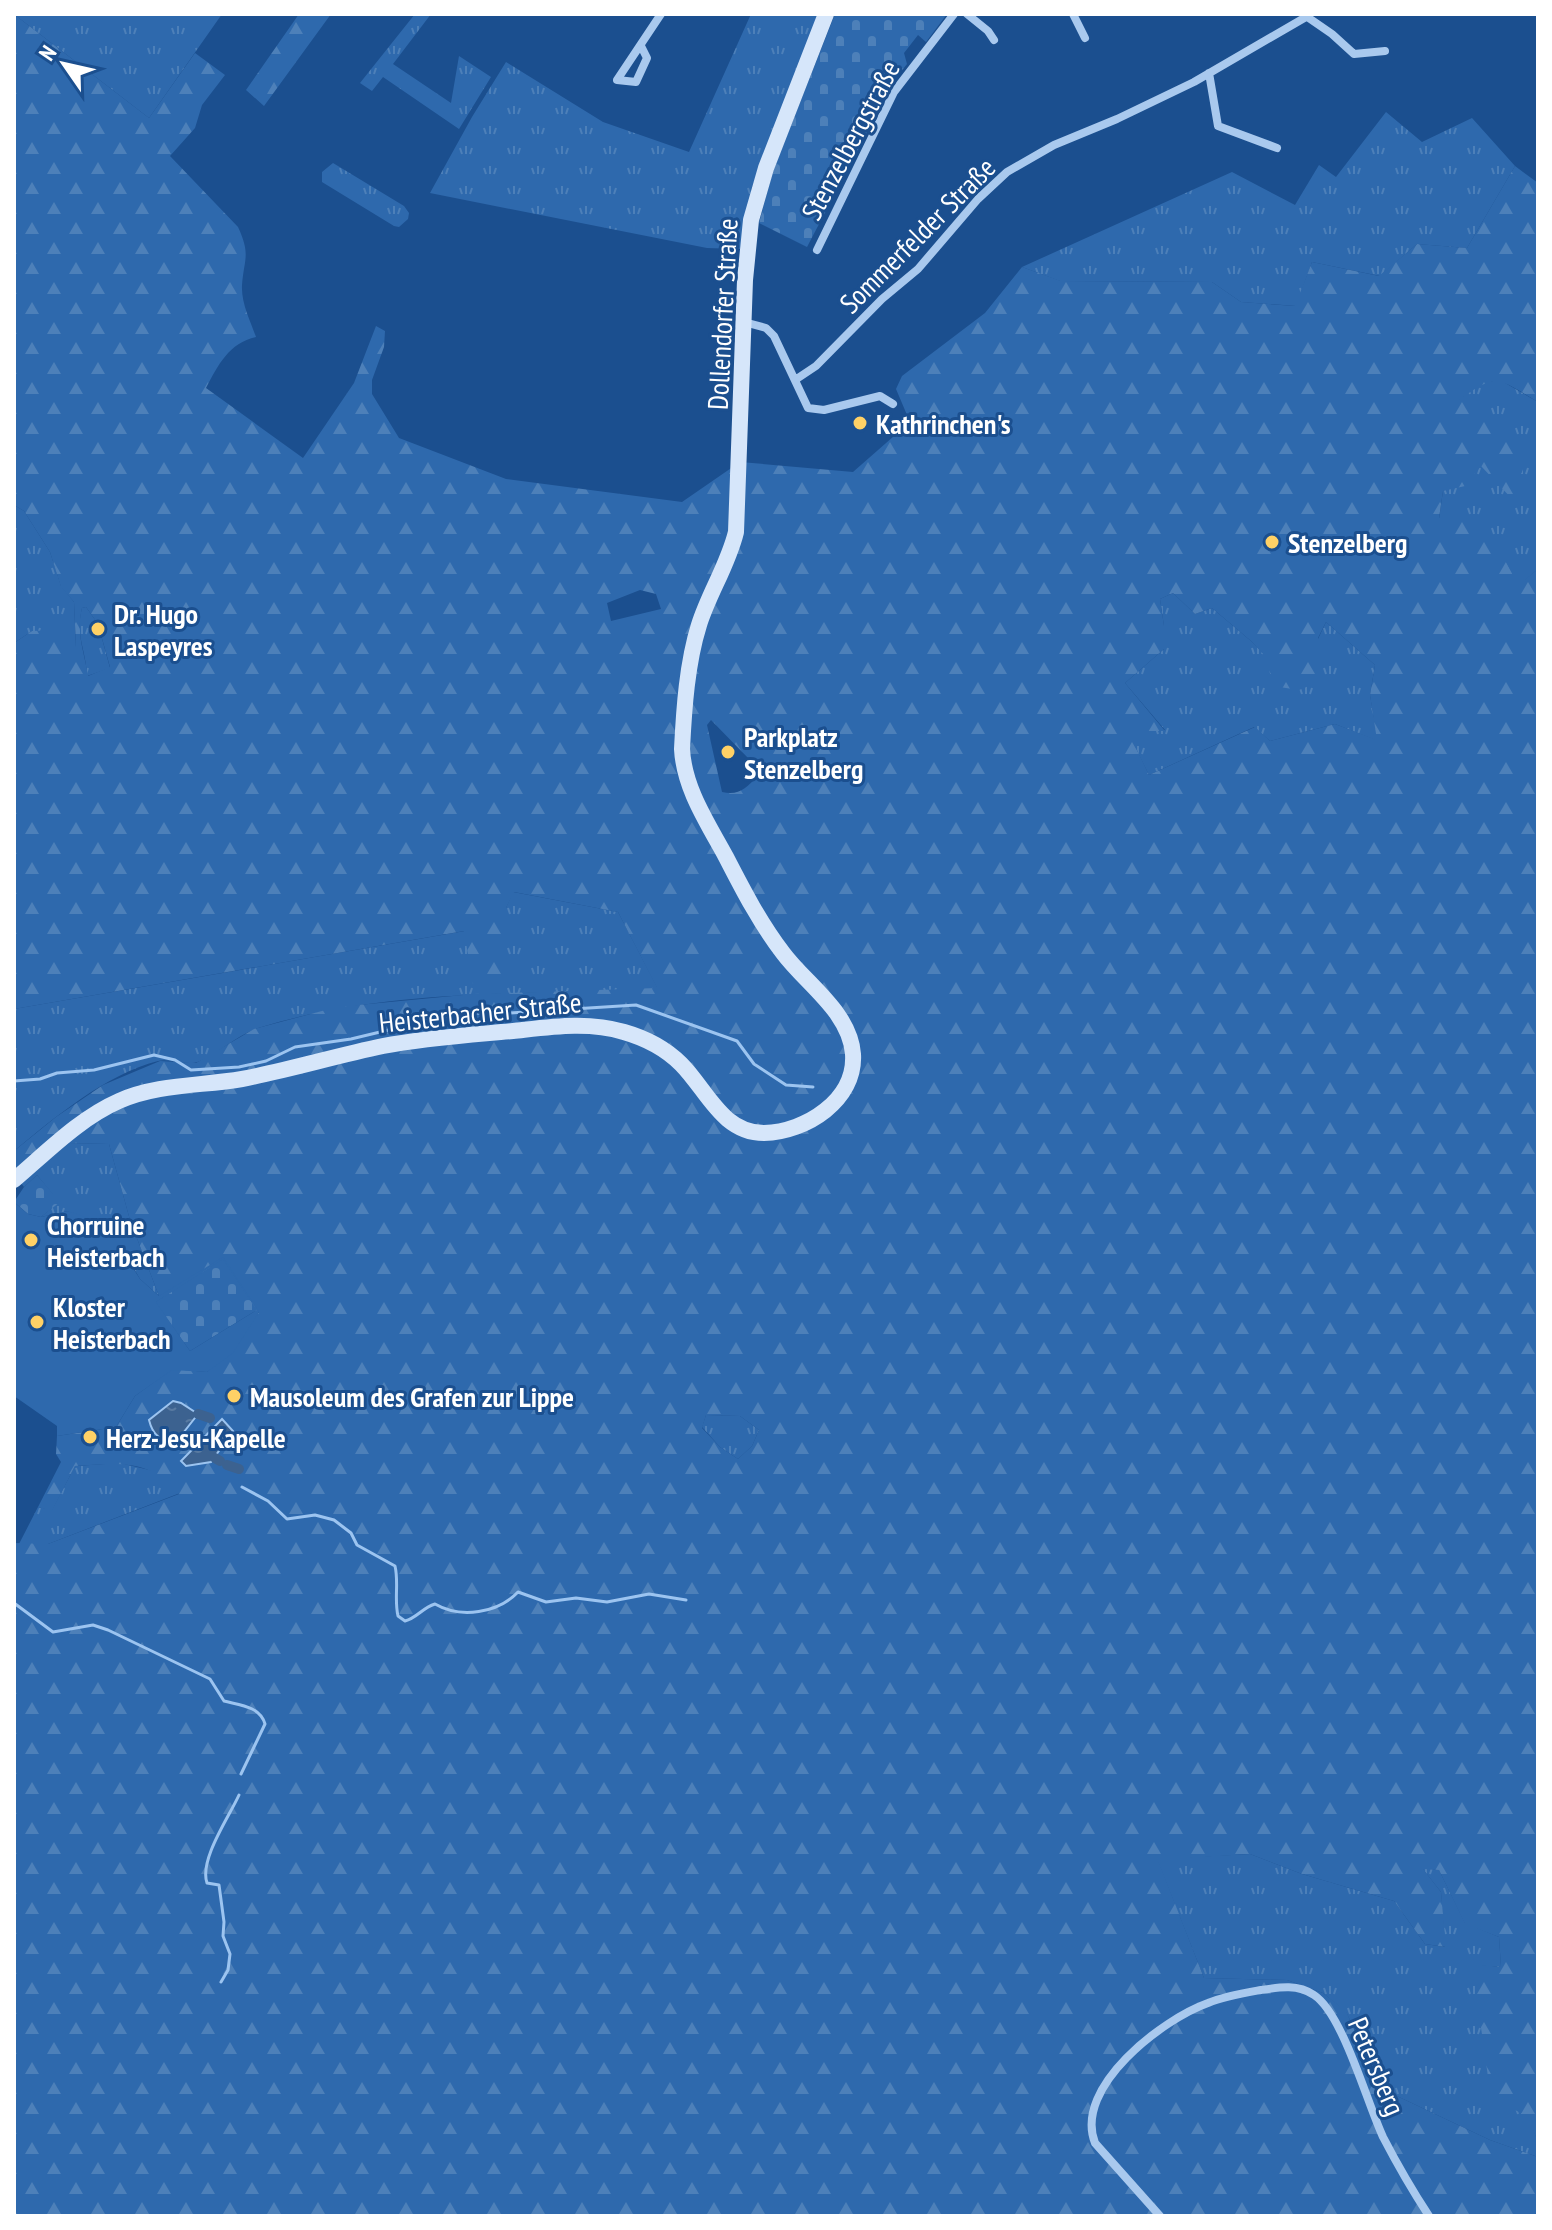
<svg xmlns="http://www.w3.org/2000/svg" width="1552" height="2230" font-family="'PT Sans Narrow',sans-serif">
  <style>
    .grass { fill: url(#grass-tufts) }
    .forest { fill: url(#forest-firs); fill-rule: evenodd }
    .cemetery { fill: url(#cemetery-stones) }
    .green { fill: #2e69ad; fill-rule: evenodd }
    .water { fill: url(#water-ripples); stroke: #9cc4f0; stroke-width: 2 }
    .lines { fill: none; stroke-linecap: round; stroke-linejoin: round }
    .stream { stroke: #9cc4f0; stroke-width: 3 }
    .canal { stroke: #3c6290; stroke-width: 10 }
    .minor { stroke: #a9c9ee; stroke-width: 8 }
    .secondary { stroke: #d6e6fa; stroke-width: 16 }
    .poi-dot { fill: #ffd166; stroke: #1b4f8f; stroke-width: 3 }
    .labels { text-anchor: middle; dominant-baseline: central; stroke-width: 6; stroke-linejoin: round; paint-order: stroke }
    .street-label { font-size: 28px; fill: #fff; stroke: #1b4f8f }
    .poi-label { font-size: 28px; font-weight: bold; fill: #fff; stroke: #1b4f8f; text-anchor: start }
  </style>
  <defs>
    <pattern id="grass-tufts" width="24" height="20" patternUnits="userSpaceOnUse" patternTransform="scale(2)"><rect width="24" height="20" fill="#2e69ad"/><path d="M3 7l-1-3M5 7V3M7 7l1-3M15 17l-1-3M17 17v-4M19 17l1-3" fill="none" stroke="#4d80b9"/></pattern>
    <pattern id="forest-firs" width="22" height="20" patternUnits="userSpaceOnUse" patternTransform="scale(2)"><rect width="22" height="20" fill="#2e69ad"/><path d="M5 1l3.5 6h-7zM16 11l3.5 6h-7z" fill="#4d80b9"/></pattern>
    <pattern id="cemetery-stones" width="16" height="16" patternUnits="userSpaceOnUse" patternTransform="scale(2)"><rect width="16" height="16" fill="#2e69ad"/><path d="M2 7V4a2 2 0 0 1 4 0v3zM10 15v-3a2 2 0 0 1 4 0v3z" fill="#4d80b9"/></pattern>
    <pattern id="water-ripples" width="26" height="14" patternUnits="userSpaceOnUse" patternTransform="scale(2)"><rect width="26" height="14" fill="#3c6290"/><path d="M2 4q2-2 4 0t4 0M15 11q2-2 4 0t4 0" fill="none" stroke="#597aa1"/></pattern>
  </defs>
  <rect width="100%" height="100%" fill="#1b4f8f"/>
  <path class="grass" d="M 222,14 L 149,118 L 15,15 L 16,14 Z
    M 415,14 L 431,14 L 393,64 L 451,103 L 459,56 L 491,77 L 459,129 L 383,77 L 372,91 L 360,83 Z
    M 751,14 L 819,14 L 752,187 L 740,249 L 707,248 L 430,193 L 472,117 L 506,62 L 603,122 L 689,152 Z
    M 1386,112 L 1422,142 L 1472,118 L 1515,166 L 1467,248 L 1417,244 L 1380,276 L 1312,262 L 1296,306 L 1241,302 L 1212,282 L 1060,281 L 1022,267 L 1232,172 L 1295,205 L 1319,165 L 1336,177 Z
    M 333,163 L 404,206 L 409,213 L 408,219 L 399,227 L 394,226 L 322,182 L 322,172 Z
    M 1500,380 L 1538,402 L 1538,569 L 1518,586 L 1439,519 L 1443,491 L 1481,465 L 1513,499 L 1457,401 L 1481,383 Z
    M 14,505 L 24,511 L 50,552 L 61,586 L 74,602 L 76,648 L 32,631 L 14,643 Z
    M 1173,593 L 1195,614 L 1212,608 L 1251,641 L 1266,656 L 1318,639 L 1326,622 L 1375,665 L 1370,695 L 1378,741 L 1335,724 L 1270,741 L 1254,727 L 1149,775 L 1127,731 L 1165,730 L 1125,683 L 1164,649 L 1164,626 L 1160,599 Z
    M 86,607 L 98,624 L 110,668 L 87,676 C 86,649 75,636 82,608 Z
    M 513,892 L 618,912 L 658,989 C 524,995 387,988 258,1028 C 237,1035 220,1052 200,1061 C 187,1067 171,1058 158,1061 C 106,1074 54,1118 14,1151 L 14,1009 L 465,931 L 506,978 L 506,908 Z
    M 69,1143 L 109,1144 L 130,1220 L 159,1296 L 140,1279 L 126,1255 L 68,1211 L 41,1217 L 59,1202 L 37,1175 L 24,1187 L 21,1183 Z
    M 706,1415 L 740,1416 L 759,1430 L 752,1446 L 738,1459 L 720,1447 L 702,1427 Z
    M 120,1463 L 158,1472 L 180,1493 L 48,1544 L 19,1544 L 38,1507 L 52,1510 L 75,1466 Z
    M 1250,1854 L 1302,1874 L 1394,1901 L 1425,1944 L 1445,1947 L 1441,1892 L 1422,1868 L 1439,1870 L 1465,1923 L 1499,1937 L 1501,1967 L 1473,1965 L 1538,2142 L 1538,2157 L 1490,2140 L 1380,2088 L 1371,2062 L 1346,2012 L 1323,1993 L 1287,1980 L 1204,1978 L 1157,1859 Z"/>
  <path class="forest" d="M 299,14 L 331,14 L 264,106 L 246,90 Z
    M 15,15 L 149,118 L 195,53 L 225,75 L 202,105 L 195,128 L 170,156 L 238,227 C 251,255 244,259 242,285 C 241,303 250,320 256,337 C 229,343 218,365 206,388 L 303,458 L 354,383 L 376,326 L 385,331 L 384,347 L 372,380 L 372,394 L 399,438 L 506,479 L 682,502 L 740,462 L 853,472 L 910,422 L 896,389 L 902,376 L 985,313 L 1022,267 L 1061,281 L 1212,282 L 1241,302 L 1295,306 L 1312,262 L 1379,276 L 1417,244 L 1467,248 L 1515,166 L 1538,183 L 1538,402 C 1499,379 1497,371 1458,401 L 1488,409 L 1527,457 L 1513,500 L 1481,466 L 1465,486 L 1443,491 L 1439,518 L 1463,520 L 1496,543 L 1518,585 L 1538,569 L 1538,2142 L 1527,2116 L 1491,2098 L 1472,1964 L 1501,1967 L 1499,1937 L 1465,1924 L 1439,1870 L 1423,1869 L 1441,1892 L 1446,1947 L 1425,1944 L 1394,1901 L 1302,1874 L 1250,1854 L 1158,1860 L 1204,1978 L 1287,1980 L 1323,1993 L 1346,2011 L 1380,2088 L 1490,2140 L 1538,2157 L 1538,2216 L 14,2216 L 14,1543 L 48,1544 L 179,1494 C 150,1458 118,1463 75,1466 L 52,1511 L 38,1507 L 61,1462 L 56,1454 L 57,1436 L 116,1427 L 135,1396 L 172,1369 L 207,1372 L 259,1312 L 159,1296 L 130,1220 L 109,1144 L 69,1143 L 59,1133 L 14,1170 L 14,1151 L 56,1117 L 103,1085 L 160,1061 L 196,1063 L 254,1029 L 337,1007 L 474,994 L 657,988 L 618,912 L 514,892 L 506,908 L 506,978 L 473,984 L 464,931 L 14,1009 L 14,643 L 32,631 L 55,630 L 76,647 L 74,602 L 61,587 L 50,552 L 24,511 L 14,505 ZM 640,590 L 656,594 L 661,609 L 611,621 L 607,603 ZM 1173,593 L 1195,614 L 1212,608 L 1251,641 L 1266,657 L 1273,686 L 1299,690 L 1319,682 L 1320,673 L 1326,663 L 1318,638 L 1326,622 L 1375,665 L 1370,695 L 1377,740 L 1335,724 L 1270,741 L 1255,727 L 1149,775 L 1128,731 L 1165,731 L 1125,683 L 1164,649 L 1164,626 L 1160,599 ZM 86,607 L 98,624 L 110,667 L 88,676 C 84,650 76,635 82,608 ZM 711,720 L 749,759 L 758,776 C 746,788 739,796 722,792 L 707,725 ZM 706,1415 L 740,1416 L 759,1430 L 752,1446 L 738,1459 L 720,1447 L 702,1428 ZM 221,1419 L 233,1431 L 215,1458 L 181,1460 Z"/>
  <path class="cemetery" d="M 835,14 L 947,14 L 926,42 L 918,35 L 904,53 L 907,64 L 895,79 L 807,247 L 759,223 L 773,171 Z
    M 37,1175 L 60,1202 L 41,1217 L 28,1214 L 14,1202 L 24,1187 Z
    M 223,1259 L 257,1310 L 190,1351 L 155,1302 Z"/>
  <path class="green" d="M 14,1202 L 28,1214 L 41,1217 L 68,1211 L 96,1221 L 112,1235 L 140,1279 L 159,1296 L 223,1257 L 259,1312 L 233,1353 L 207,1372 L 172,1370 L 135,1396 L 116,1427 L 57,1436 L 57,1426 L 14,1396 ZM 223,1259 L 257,1310 L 190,1351 L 156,1302 Z"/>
  <path class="water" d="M 173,1401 L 181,1403 L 198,1414 L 176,1442 C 160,1440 153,1436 149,1420 Z
    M 222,1419 L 233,1431 L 211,1462 L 186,1466 L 181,1461 Z"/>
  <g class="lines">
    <path class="stream" d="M 14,1081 L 40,1079 L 57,1073 L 94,1070 L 154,1055 L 175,1060 L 191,1070 L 239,1067 L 266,1061 L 295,1047 L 351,1039 L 459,1013 L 510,1013 L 636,1005 L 737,1041 L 754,1064 L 786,1085 L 813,1087
      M 242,1487 L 268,1501 L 287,1519 L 315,1515 L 334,1520 L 351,1533 L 357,1545 L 395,1566 C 399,1583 394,1599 398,1616 L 405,1621 C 417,1618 422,1608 435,1604 C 461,1619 498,1613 518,1592 L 546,1602 L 576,1598 L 607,1602 L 649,1594 L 686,1600
      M 14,1603 L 53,1632 L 93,1625 L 108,1630 L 210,1679 L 224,1701 C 239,1705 260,1706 265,1724 L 241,1774
      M 221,1982 L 228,1970 L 230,1954 L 223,1936 L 224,1922 L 219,1885 L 207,1883 C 199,1860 229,1817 239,1795"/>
    <path class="canal" d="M 198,1414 L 210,1418
      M 215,1458 L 220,1461
      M 227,1465 L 239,1469"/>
    <path class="minor" d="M 967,14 L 988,31 L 994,40
      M 1073,14 L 1085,38
      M 1303,14 L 1332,34 L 1354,54 L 1385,51
      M 641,46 L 647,58 L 636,82 L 617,80 L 661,14
      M 1209,73 L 1218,126 L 1277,148
      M 817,250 L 894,92 L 954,14
      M 744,322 L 766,328 L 774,336 L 808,408 L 824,410 L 880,396 L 893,404
      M 795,380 L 816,366 L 882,299 L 918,269 L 978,199 L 1007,172 L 1054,145 L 1117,119 L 1194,82 L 1306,17
      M 1160,2216 L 1095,2143 C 1073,2087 1163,2019 1208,2003 C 1225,1996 1244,1993 1261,1990 C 1280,1987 1298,1984 1314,1995 C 1343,2014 1367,2103 1383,2137 C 1397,2164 1412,2190 1429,2216"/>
    <path class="secondary" d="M 14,1180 C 47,1152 80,1118 119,1101 C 157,1084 201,1086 242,1079 C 289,1070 335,1056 383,1046 C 425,1038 470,1035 513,1031 C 550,1027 588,1021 624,1032 C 645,1038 666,1049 681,1064 C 707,1090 722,1133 764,1133 C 806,1132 856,1100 853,1054 C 850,1012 806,984 783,953 C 760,923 743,890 726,857 C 707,822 684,788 682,749 C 684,709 687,663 699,625 C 709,593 728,565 736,532 L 745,280 L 751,220 L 766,168 L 826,14"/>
  </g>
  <g class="poi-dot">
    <circle cx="860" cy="423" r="8"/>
    <circle cx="1272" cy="542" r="8"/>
    <circle cx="98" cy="629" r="8"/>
    <circle cx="728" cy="752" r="8"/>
    <circle cx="31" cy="1240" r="8"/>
    <circle cx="37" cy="1322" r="8"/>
    <circle cx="234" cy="1396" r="8"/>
    <circle cx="90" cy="1437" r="8"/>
  </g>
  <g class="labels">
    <g class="street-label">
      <text transform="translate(850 140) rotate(-62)">Stenzelbergstraße</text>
      <text transform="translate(917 235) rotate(-45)">Sommerfelder Straße</text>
      <text transform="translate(722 314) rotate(-87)">Dollendorfer Straße</text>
      <text transform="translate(480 1012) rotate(-6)">Heisterbacher Straße</text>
      <text transform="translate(1377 2066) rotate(67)">Petersberg</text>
    </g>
    <g class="poi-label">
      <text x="876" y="423">Kathrinchen's</text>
      <text x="1288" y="542">Stenzelberg</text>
      <text x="114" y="613">Dr. Hugo<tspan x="114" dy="32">Laspeyres</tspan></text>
      <text x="744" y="736">Parkplatz<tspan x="744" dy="32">Stenzelberg</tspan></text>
      <text x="47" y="1224">Chorruine<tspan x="47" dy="32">Heisterbach</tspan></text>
      <text x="53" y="1306">Kloster<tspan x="53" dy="32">Heisterbach</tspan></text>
      <text x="250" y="1396">Mausoleum des Grafen zur Lippe</text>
      <text x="106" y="1437">Herz-Jesu-Kapelle</text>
    </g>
  </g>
  <rect width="1552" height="2230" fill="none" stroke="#ffffff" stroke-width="32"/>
  <g transform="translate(64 64) rotate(304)" stroke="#1b4f8f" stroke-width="6" paint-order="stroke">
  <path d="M0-6L14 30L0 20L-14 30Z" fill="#ffffff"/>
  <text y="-12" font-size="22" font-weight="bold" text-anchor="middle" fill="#ffffff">N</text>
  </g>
</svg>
